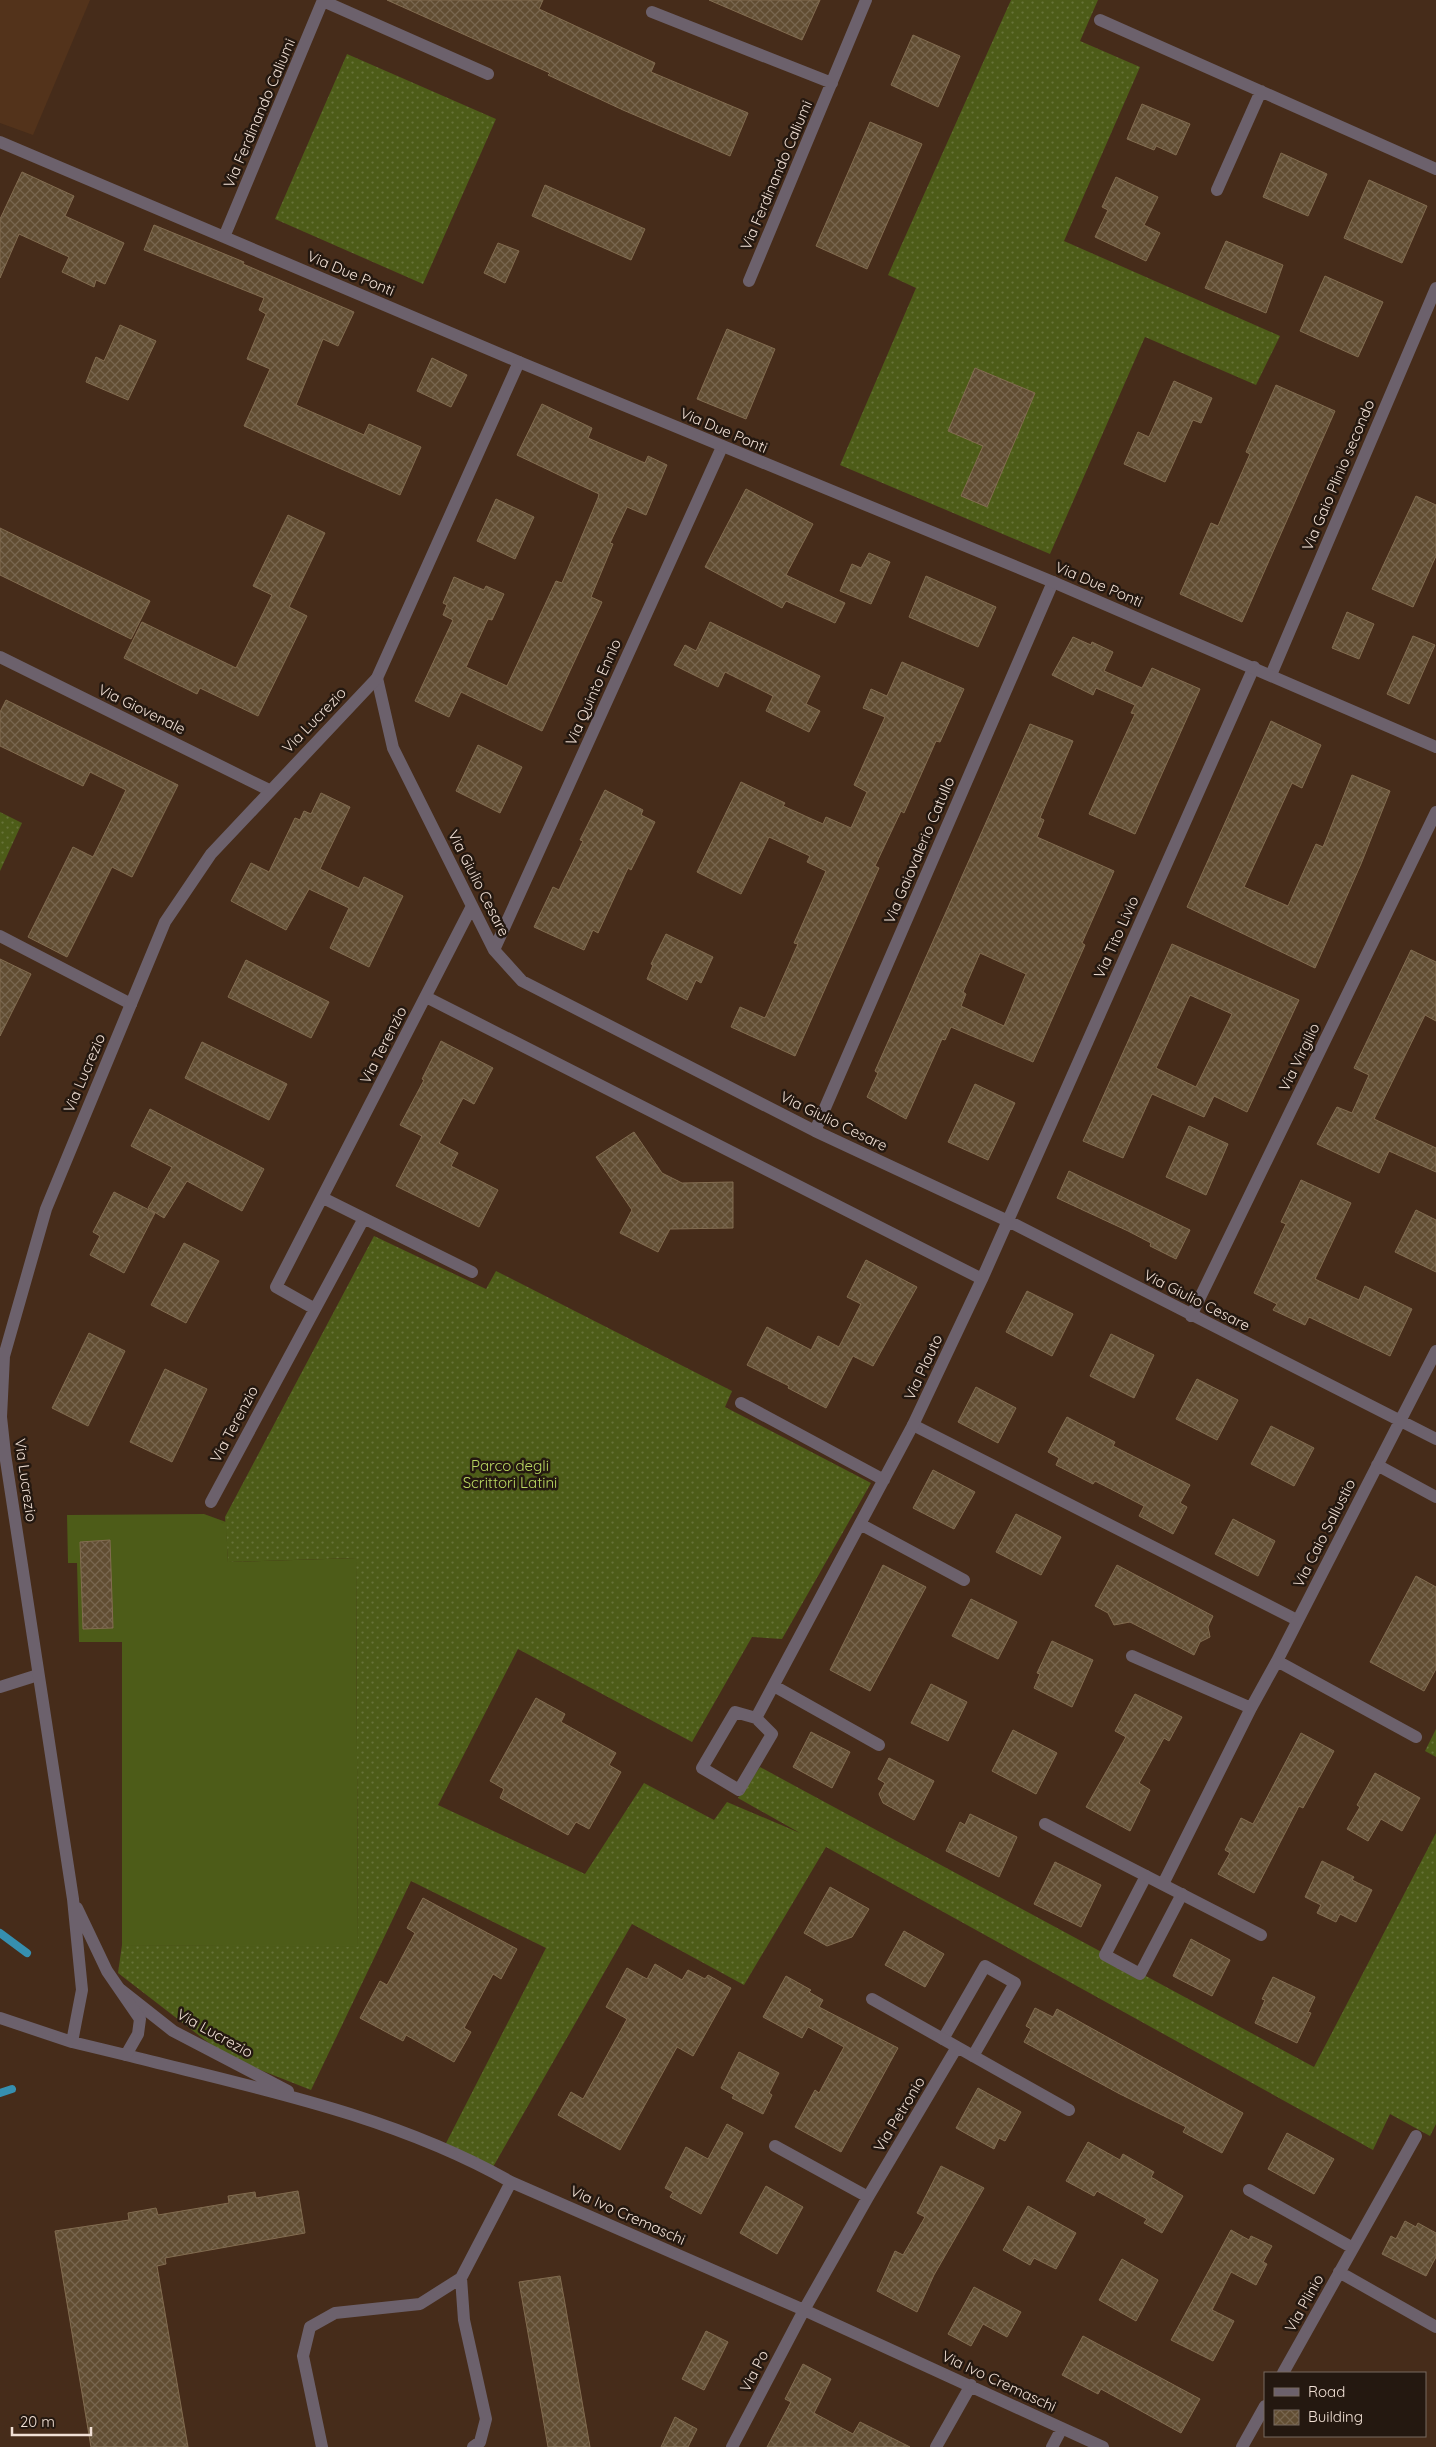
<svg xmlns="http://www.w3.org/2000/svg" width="1436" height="2447" font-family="Quicksand,sans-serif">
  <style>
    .built { fill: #53331b }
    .grass { fill: url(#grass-dots) }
    .garden { fill: #4d5c18 }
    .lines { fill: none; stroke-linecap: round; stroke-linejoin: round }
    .stream { stroke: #368faf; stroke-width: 8 }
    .building { fill: url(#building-cross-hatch); stroke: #826c50; fill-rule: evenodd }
    .service { stroke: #6c616c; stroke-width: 12 }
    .pedestrian { stroke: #6c616c; stroke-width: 12 }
    .minor { stroke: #6c616c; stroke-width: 12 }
    .tertiary { stroke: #6c616c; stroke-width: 12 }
    .labels { text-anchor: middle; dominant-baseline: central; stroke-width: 5; stroke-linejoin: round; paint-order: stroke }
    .street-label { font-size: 15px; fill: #f1e0d5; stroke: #241810 }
    .park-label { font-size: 15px; fill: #bcdb63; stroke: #241810 }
  </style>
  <defs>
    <pattern id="grass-dots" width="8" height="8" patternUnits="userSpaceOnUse" patternTransform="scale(1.25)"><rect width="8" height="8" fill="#4d5c18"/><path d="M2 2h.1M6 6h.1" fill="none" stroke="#677339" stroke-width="1.8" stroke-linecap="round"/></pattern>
    <pattern id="building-cross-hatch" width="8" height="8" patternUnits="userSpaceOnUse" patternTransform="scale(1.25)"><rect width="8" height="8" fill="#614d32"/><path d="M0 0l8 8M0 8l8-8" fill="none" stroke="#78664f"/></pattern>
  </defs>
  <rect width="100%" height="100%" fill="#462c1a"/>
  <path class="built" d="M 0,0 L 90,0 L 33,135 L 0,123 Z"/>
  <path class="grass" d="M 1011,0 L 1098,0 L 1080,41 L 1140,67 L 1064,241 L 1280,336 L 1256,385 L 1145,337 L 1050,554 L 840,465 L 916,288 L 888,275 Z
    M 347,54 L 496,119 L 423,284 L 275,219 Z
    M 0,812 L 22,823 L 0,871 Z
    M 374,1236 L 486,1289 L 496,1271 L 732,1391 L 725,1407 L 871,1483 L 782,1639 L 752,1637 L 692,1742 L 518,1649 L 438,1805 L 585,1874 L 644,1783 L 714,1820 L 727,1802 L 800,1833 L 738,1798 L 760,1767 L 1314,2067 L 1436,1833 L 1436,2124 L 1430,2136 L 1390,2114 L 1373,2150 L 826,1847 L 744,1985 L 632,1924 L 489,2174 L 442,2151 L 546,1948 L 411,1881 L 311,2090 L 250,2066 L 214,2047 L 118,1973 L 122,1945 L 358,1946 L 356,1558 L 228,1562 L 225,1517 Z
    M 1436,1729 L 1436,1757 L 1425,1751 Z"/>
  <path class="garden" d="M 204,1514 L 226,1522 L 228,1562 L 356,1558 L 358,1947 L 122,1945 L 122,1642 L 79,1642 L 77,1563 L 68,1563 L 67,1515 Z"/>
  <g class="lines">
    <path class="stream" d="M 0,1933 L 27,1953
      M 0,2093 L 12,2089"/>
  </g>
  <path class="building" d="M 387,0 L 543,0 L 539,9 L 655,63 L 651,72 L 748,113 L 730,156 L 623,110 L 548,75 L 550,73 Z
    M 709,0 L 820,0 L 802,40 Z
    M 913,35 L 960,56 L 938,107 L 891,85 Z
    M 1142,104 L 1190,124 L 1176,155 L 1156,146 L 1154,150 L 1127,139 Z
    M 870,122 L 922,144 L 867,269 L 816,246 Z
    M 1281,153 L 1327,174 L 1308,216 L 1263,197 Z
    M 22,172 L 74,196 L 65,216 L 124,243 L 105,284 L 96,280 L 94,287 L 62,272 L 69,257 L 19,234 L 0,278 L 0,219 Z
    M 1116,177 L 1158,197 L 1144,225 L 1160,233 L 1146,261 L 1095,237 L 1108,210 L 1102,207 Z
    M 1369,180 L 1427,206 L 1402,263 L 1344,238 Z
    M 545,185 L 645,229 L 631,260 L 532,216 Z
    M 154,225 L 244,262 L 243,264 L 354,312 L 338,346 L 323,339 L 296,405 L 364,435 L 369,424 L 421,447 L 400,495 L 244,426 L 270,369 L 247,359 L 266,314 L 259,310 L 264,298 L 144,250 Z
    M 1226,241 L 1283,265 L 1266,313 L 1205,288 Z
    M 498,243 L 519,251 L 505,283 L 484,273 Z
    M 1325,276 L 1383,302 L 1358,357 L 1300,331 Z
    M 120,325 L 156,341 L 128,400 L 86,382 L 96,357 L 104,361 Z
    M 727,329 L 775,349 L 746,419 L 697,399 Z
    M 432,358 L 467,375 L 451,407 L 417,391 Z
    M 975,368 L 1035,393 L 987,507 L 961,496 L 983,446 L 948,431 Z
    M 1174,381 L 1212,398 L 1201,423 L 1193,420 L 1165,482 L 1124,464 L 1138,432 L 1149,437 Z
    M 1276,385 L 1335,411 L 1242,622 L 1180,594 L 1211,523 L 1218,526 L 1250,454 L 1246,452 Z
    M 542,404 L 592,428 L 588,438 L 645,463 L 648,456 L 667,465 L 646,515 L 627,507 L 610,543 L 613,544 L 591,597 L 602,602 L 542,731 L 461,692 L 449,717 L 415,701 L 453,620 L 443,615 L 447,605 L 443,603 L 454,577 L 484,590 L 486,586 L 504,594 L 492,620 L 488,619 L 466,667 L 507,686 L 556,581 L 562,583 L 598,498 L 599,494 L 517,455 Z
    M 746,489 L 813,524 L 786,575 L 845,603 L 835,623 L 786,601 L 782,608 L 705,567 Z
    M 1416,496 L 1436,505 L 1436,556 L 1413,607 L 1372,589 Z
    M 496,499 L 534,517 L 515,559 L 477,541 Z
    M 288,515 L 325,533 L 289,607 L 307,616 L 258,716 L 200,688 L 197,694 L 124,658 L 142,622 L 236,668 L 272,595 L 253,586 Z
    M 0,528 L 150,601 L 131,639 L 0,575 Z
    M 869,553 L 890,562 L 871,604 L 840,591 L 852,564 L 861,568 Z
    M 926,576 L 996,607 L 978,647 L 909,617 Z
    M 1347,612 L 1374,624 L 1359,659 L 1332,648 Z
    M 710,622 L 820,676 L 806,704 L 820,711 L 809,732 L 766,711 L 773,696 L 725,672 L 718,687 L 674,665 L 685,645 L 696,651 Z
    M 1413,636 L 1435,645 L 1409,704 L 1387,694 Z
    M 1073,637 L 1091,645 L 1092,642 L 1113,652 L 1104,671 L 1142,688 L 1152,668 L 1200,689 L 1135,834 L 1089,814 L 1135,714 L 1131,713 L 1135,705 L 1096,688 L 1093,695 L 1052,675 Z
    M 902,662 L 964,689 L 940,742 L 936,741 L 904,813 L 901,811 L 875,866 L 879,868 L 795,1056 L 731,1027 L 740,1007 L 765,1018 L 798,944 L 794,943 L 826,871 L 807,862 L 810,856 L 769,837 L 741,894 L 697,872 L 741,782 L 785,803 L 783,806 L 823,824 L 826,817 L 851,828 L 867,792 L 854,785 L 885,717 L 863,708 L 871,689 L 887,696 Z
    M 6,700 L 178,785 L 132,877 L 112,867 L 67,957 L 28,937 L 73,847 L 93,857 L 126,790 L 90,772 L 83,786 L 0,746 L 0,712 Z
    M 1271,721 L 1321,745 L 1302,788 L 1292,783 L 1244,887 L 1288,906 L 1316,844 L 1323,847 L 1352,775 L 1390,791 L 1361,864 L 1315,968 L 1187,907 Z
    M 1030,724 L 1073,741 L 1040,818 L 1044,820 L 1037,837 L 1114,871 L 1082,943 L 1085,945 L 1033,1062 L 951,1027 L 945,1040 L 942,1039 L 906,1119 L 867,1097 L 878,1073 L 875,1071 ZM 980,953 L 1026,974 L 1004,1026 L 961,1006 L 966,994 L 963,992 Z
    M 478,745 L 522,767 L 500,813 L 456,791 Z
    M 605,790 L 643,810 L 641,815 L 655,822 L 631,870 L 628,868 L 598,933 L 593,930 L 584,950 L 534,927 L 553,887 L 559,890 L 583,841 L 580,840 Z
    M 321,793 L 350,807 L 320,869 L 359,888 L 364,877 L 403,896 L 369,967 L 330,948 L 349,908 L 309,889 L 286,930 L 231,901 L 251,863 L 269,872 L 295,818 L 300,820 L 304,811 L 311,814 Z
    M 666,934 L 713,957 L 701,983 L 696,980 L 687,1000 L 647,979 L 653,965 L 651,964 Z
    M 1172,944 L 1299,1000 L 1247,1112 L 1214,1096 L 1204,1117 L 1152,1094 L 1123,1158 L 1083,1141 ZM 1190,995 L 1232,1014 L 1196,1087 L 1156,1068 Z
    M 1411,950 L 1436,962 L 1436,1021 L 1425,1015 L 1374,1119 L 1436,1148 L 1436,1172 L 1389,1151 L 1379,1173 L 1317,1144 L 1337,1107 L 1352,1113 L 1369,1075 L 1354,1068 Z
    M 0,959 L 31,974 L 0,1036 Z
    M 246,960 L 329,1002 L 311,1038 L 228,997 Z
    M 441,1041 L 493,1068 L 474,1104 L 463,1098 L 439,1143 L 458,1153 L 451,1166 L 498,1190 L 479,1227 L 396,1186 L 422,1136 L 400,1125 L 424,1080 L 422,1079 Z
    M 202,1042 L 287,1084 L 269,1120 L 185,1078 Z
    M 975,1084 L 1015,1103 L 988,1160 L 948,1142 Z
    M 150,1109 L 264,1169 L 242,1211 L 187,1181 L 164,1218 L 148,1208 L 172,1167 L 131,1146 Z
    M 1189,1126 L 1228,1144 L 1206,1195 L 1166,1177 Z
    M 634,1132 L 662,1173 L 682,1183 L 733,1182 L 733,1228 L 670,1229 L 658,1252 L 620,1233 L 632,1210 L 596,1157 Z
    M 1069,1171 L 1190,1230 L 1176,1259 L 1150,1246 L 1151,1243 L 1128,1231 L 1057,1198 Z
    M 1301,1180 L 1351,1203 L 1315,1279 L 1359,1300 L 1365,1286 L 1412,1309 L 1390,1356 L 1309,1317 L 1305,1325 L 1273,1310 L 1277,1304 L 1254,1293 L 1286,1224 L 1281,1222 Z
    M 114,1192 L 155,1213 L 124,1273 L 90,1255 L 100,1236 L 93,1232 Z
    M 1416,1210 L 1436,1220 L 1436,1272 L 1395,1252 Z
    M 184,1243 L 219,1261 L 186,1323 L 151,1305 Z
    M 866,1260 L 917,1287 L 873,1366 L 853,1356 L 826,1408 L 788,1388 L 789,1386 L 747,1365 L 767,1327 L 811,1350 L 818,1336 L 839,1347 L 861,1304 L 847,1297 Z
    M 1027,1291 L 1073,1314 L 1052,1356 L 1006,1332 Z
    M 89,1333 L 125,1351 L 88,1426 L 52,1408 Z
    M 1111,1334 L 1154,1355 L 1134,1398 L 1090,1376 Z
    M 165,1369 L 207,1389 L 172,1462 L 130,1442 Z
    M 1197,1379 L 1238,1400 L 1217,1440 L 1176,1419 Z
    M 976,1387 L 1016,1408 L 998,1443 L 958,1422 Z
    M 1067,1417 L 1115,1442 L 1113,1446 L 1190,1485 L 1180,1503 L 1187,1507 L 1173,1534 L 1139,1516 L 1144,1506 L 1095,1481 L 1093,1484 L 1056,1465 L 1059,1458 L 1048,1452 Z
    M 1271,1426 L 1314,1448 L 1294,1486 L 1251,1464 Z
    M 933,1470 L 975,1492 L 954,1529 L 913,1508 Z
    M 1016,1514 L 1061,1537 L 1041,1575 L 996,1552 Z
    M 1233,1519 L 1275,1541 L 1258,1576 L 1215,1554 Z
    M 110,1540 L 113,1628 L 83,1629 L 80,1542 Z
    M 883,1565 L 926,1587 L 870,1691 L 830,1670 Z
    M 1117,1565 L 1213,1616 L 1208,1627 L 1210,1637 L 1200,1642 L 1194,1655 L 1130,1622 L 1114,1625 L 1108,1613 L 1095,1606 Z
    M 1416,1576 L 1436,1587 L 1436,1669 L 1424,1691 L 1370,1662 Z
    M 971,1599 L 1017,1622 L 998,1659 L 952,1636 Z
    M 1052,1641 L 1093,1660 L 1072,1707 L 1034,1688 L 1040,1674 L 1037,1673 Z
    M 931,1684 L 967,1702 L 948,1741 L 911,1723 Z
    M 1135,1694 L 1182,1717 L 1169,1741 L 1164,1738 L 1139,1783 L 1150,1790 L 1130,1831 L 1086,1807 L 1126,1737 L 1115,1731 Z
    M 536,1698 L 565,1714 L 561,1722 L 616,1753 L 609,1765 L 621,1772 L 589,1829 L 576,1822 L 568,1835 L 500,1798 L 504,1789 L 490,1781 Z
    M 1013,1730 L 1057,1753 L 1036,1794 L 992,1771 Z
    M 811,1732 L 850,1752 L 832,1788 L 793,1767 Z
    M 1301,1733 L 1334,1751 L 1303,1808 L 1299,1806 L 1254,1893 L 1218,1874 L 1230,1853 L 1225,1850 L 1241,1818 L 1253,1824 Z
    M 889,1758 L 934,1781 L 914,1820 L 883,1803 L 879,1794 L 885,1783 L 878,1779 Z
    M 1375,1773 L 1420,1798 L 1402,1831 L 1381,1819 L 1368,1841 L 1347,1829 L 1360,1807 L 1357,1805 Z
    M 970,1814 L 1017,1837 L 999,1877 L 946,1851 L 960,1822 L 965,1825 Z
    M 1322,1861 L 1354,1877 L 1352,1880 L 1372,1890 L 1356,1922 L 1340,1914 L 1336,1922 L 1317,1913 L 1321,1905 L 1305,1897 Z
    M 1055,1862 L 1101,1885 L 1081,1927 L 1034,1904 Z
    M 830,1887 L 869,1909 L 852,1937 L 827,1946 L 804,1933 Z
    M 423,1898 L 517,1949 L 501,1979 L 493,1974 L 464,2028 L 471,2032 L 454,2062 L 406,2035 L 403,2041 L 360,2018 L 380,1981 L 387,1985 L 415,1933 L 407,1928 Z
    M 904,1931 L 944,1954 L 925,1987 L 885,1965 Z
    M 1191,1939 L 1230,1960 L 1212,1996 L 1173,1976 Z
    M 655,1964 L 682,1980 L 688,1970 L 705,1979 L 708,1975 L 731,1988 L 693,2056 L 677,2047 L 620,2150 L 558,2115 L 571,2092 L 583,2099 L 627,2019 L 606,2007 L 627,1968 L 647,1979 Z
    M 786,1976 L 811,1990 L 809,1992 L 823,2000 L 819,2007 L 898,2048 L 841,2152 L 795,2127 L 815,2090 L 819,2093 L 844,2047 L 808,2027 L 802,2038 L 763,2017 Z
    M 1273,1977 L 1315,1997 L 1308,2012 L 1311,2013 L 1297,2043 L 1255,2023 L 1265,2000 L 1262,1999 Z
    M 1035,2008 L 1053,2017 L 1057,2009 L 1243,2113 L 1222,2153 L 1183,2132 L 1186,2127 L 1118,2093 L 1024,2042 L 1031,2029 L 1026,2026 Z
    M 739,2052 L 779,2073 L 769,2093 L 772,2095 L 763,2114 L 732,2098 L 734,2095 L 721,2088 Z
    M 978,2088 L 1021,2112 L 1005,2141 L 999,2138 L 994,2149 L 956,2128 Z
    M 727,2124 L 743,2133 L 701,2214 L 670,2197 L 673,2192 L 665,2188 L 686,2147 L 708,2159 Z
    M 1287,2133 L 1334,2159 L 1314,2194 L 1268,2169 Z
    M 1088,2142 L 1120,2160 L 1123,2154 L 1154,2172 L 1151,2177 L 1183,2196 L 1162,2233 L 1144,2223 L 1147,2219 L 1097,2191 L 1094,2196 L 1066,2181 Z
    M 941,2166 L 984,2188 L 934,2275 L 917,2312 L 877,2291 L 895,2251 L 903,2255 L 925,2217 L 917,2213 Z
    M 766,2186 L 803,2207 L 777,2254 L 740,2233 Z
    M 298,2191 L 305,2233 L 165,2258 L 166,2264 L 157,2266 L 188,2447 L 91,2447 L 55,2231 L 129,2220 L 128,2213 L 156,2208 L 158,2215 L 229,2203 L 228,2196 L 255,2192 L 256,2198 Z
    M 1028,2206 L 1076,2233 L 1056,2269 L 1034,2258 L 1030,2265 L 1003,2250 Z
    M 1405,2221 L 1416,2227 L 1418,2223 L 1436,2233 L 1436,2257 L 1426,2276 L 1382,2254 L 1391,2236 L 1396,2239 Z
    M 1231,2230 L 1249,2240 L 1251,2236 L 1272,2246 L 1263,2262 L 1267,2264 L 1256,2285 L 1231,2272 L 1212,2310 L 1234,2321 L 1213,2361 L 1171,2340 Z
    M 1122,2259 L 1158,2280 L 1136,2321 L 1099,2300 Z
    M 560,2276 L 564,2298 L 590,2447 L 548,2447 L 525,2316 L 519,2282 Z
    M 974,2287 L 1021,2312 L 1007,2337 L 983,2324 L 971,2346 L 948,2334 Z
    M 706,2331 L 728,2342 L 704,2390 L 682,2379 Z
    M 1083,2336 L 1200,2399 L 1181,2433 L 1101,2389 L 1098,2394 L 1062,2375 Z
    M 803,2364 L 831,2379 L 814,2413 L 853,2434 L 860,2422 L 910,2447 L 767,2447 L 791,2402 L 785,2399 Z
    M 675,2417 L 697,2429 L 688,2447 L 661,2447 Z"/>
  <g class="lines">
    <path class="service" d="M 0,1687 L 38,1675
      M 1146,1876 L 1105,1955 L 1140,1974 L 1182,1894
      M 943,2039 L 985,1966 L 1015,1983 L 973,2056"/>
    <path class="pedestrian" d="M 913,1425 L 1297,1620"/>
    <path class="minor" d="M 323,1 L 488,74
      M 652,12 L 832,83
      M 1100,20 L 1436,169
      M 0,142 L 519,362
      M 1217,190 L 1261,91
      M 224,237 L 323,0
      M 749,281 L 866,0
      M 0,657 L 269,790
      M 1271,675 L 1436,288
      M 377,678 L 393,748 L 494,950 L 522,981 L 815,1131 L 1008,1221 L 1436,1439
      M 0,936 L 131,1004
      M 494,950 L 722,447
      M 426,997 L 982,1279
      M 815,1131 L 1053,582
      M 323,1198 L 472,1272
      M 315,1309 L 276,1287 L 472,906
      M 1191,1316 L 1436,812
      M 741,1403 L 884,1480
      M 1377,1465 L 1436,1497
      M 211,1502 L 363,1220
      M 860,1524 L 964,1580
      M 1132,1656 L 1251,1708
      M 1277,1661 L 1416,1737
      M 774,1686 L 879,1745
      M 756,1718 L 772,1734 L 739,1790 L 702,1768 L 735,1712 L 756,1718 L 913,1425 L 982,1279 L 1254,667
      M 1045,1824 L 1261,1935
      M 1163,1884 L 1251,1708 L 1277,1661 L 1436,1351
      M 121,1990 L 173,2031 L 288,2091
      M 872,1999 L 1069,2110
      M 126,2055 C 256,2088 393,2115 511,2182 L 804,2310 L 1103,2447
      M 775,2146 L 868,2197
      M 1249,2190 L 1353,2248
      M 1339,2272 L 1436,2327
      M 461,2278 L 464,2320 L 486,2419 L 480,2442 L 473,2447
      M 1283,2373 L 1416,2136
      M 322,2447 L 303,2356 L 310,2327 L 335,2313 L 420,2304 L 461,2278 L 511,2182
      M 732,2447 L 804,2310 L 868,2197 L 957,2047
      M 936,2447 L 971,2385
      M 1052,2447 L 1062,2428
      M 1242,2447 L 1265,2406"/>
    <path class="tertiary" d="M 0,2018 L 72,2042 L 126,2055 L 138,2034 L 140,2019 L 107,1971 L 77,1908
      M 72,2042 L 82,1990 L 73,1899 L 5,1454 L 1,1417 L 4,1356 L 46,1209 L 165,922 L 211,854 L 377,678 L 519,362 L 1053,582 L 1436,747"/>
  </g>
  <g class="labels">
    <g class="street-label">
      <text transform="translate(259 113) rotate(-67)">Via Ferdinando Caliumi</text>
      <text transform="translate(776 175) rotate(-67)">Via Ferdinando Caliumi</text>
      <text transform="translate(351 273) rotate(23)">Via Due Ponti</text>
      <text transform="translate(724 430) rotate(23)">Via Due Ponti</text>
      <text transform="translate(1338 475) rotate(-67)">Via Gaio Plinio secondo</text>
      <text transform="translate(1099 584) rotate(23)">Via Due Ponti</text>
      <text transform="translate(593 692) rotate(-66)">Via Quinto Ennio</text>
      <text transform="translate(142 709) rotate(26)">Via Giovenale</text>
      <text transform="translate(314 720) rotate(-46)">Via Lucrezio</text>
      <text transform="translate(919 850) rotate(-67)">Via Gaiovalerio Catullo</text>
      <text transform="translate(479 883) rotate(63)">Via Giulio Cesare</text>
      <text transform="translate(1116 937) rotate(-66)">Via Tito Livio</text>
      <text transform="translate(383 1045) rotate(-63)">Via Terenzio</text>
      <text transform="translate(1299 1057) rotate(-64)">Via Virgilio</text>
      <text transform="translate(84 1073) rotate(-67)">Via Lucrezio</text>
      <text transform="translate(834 1121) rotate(26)">Via Giulio Cesare</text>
      <text transform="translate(1197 1300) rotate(27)">Via Giulio Cesare</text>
      <text transform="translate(923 1367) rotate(-65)">Via Plauto</text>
      <text transform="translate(234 1424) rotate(-62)">Via Terenzio</text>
      <text transform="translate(26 1480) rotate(82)">Via Lucrezio</text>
      <text transform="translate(1324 1533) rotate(-63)">Via Caio Sallustio</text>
      <text transform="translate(215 2033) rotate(29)">Via Lucrezio</text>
      <text transform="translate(899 2114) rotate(-59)">Via Petronio</text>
      <text transform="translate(628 2215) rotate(24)">Via Ivo Cremaschi</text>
      <text transform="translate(1304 2303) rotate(-61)">Via Plinio</text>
      <text transform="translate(754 2371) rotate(-63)">Via Po</text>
      <text transform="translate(999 2381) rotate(25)">Via Ivo Cremaschi</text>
    </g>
    <g class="park-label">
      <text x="510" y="1465">Parco degli<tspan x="510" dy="17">Scrittori Latini</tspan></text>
    </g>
  </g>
  <rect x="1264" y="2372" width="162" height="65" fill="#241810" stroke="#76685f"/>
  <rect x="1274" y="2388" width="25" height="8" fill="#6c616c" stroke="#76685f"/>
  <text x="1308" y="2397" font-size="15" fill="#f1e0d5">Road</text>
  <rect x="1274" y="2410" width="25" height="15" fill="url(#building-cross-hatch)" stroke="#76685f"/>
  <text x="1308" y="2422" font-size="15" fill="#f1e0d5">Building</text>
  <path d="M12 2427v8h79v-8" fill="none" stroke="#f1e0d5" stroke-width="2.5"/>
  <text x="20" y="2427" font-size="15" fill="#f1e0d5" stroke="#241810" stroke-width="4" paint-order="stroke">20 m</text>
</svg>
